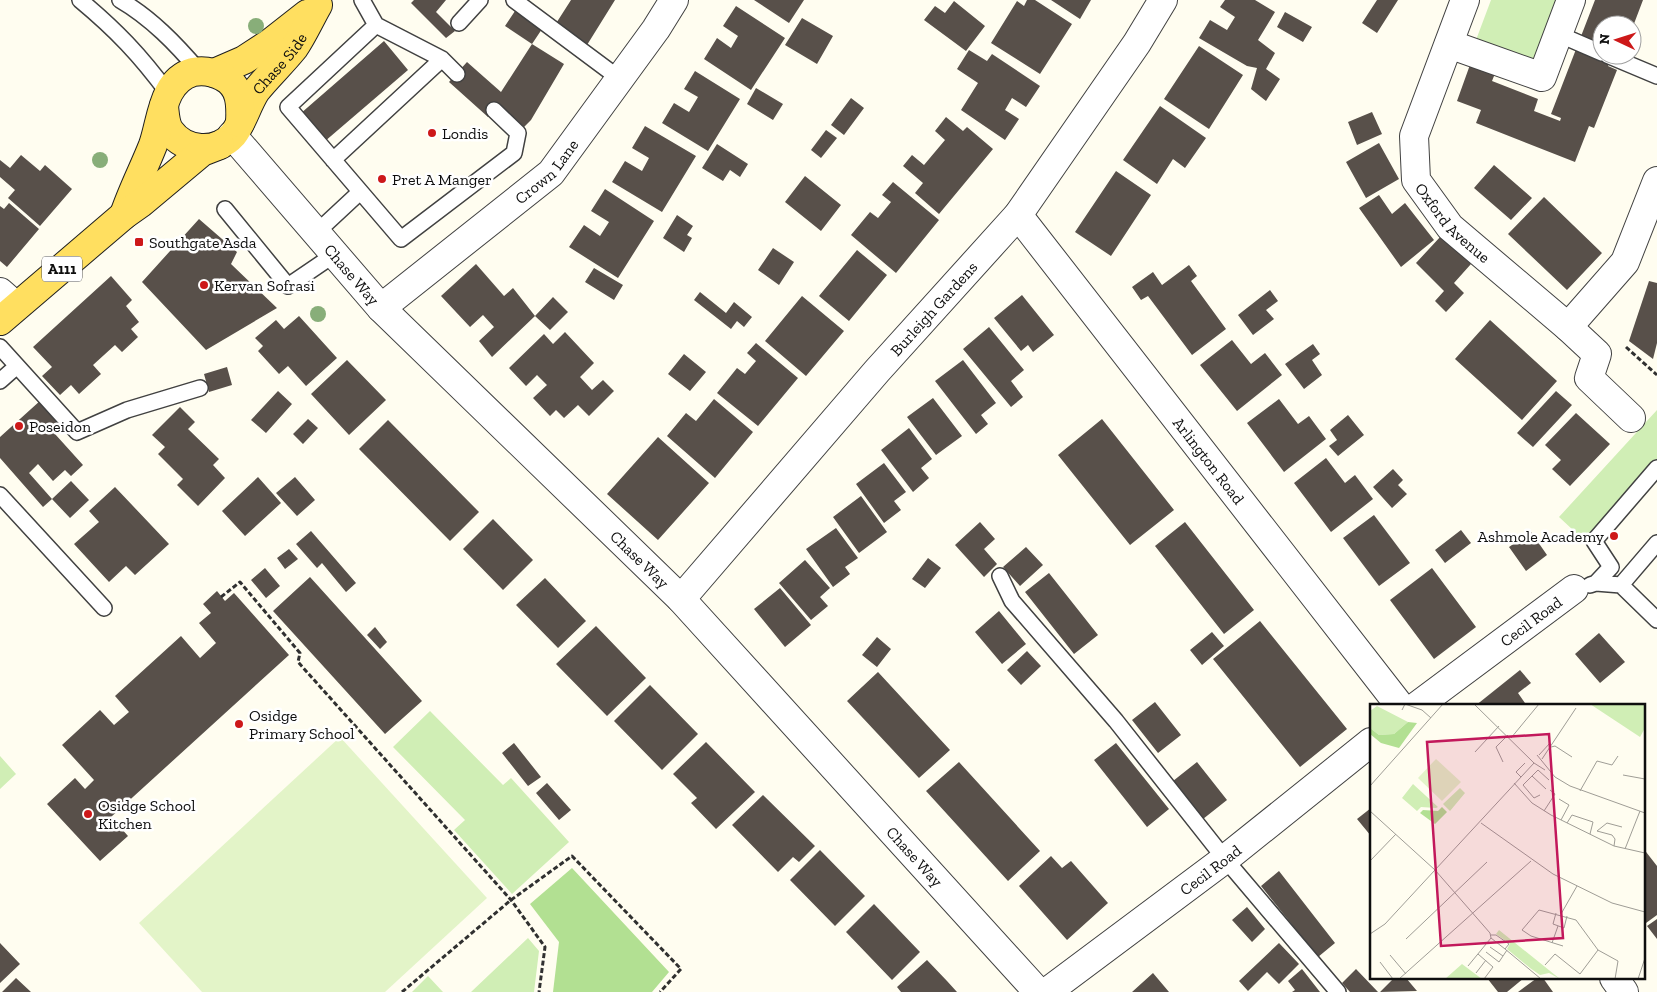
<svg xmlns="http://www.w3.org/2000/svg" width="1657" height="992" font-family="'Zilla Slab',serif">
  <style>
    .green { fill: #d0eeb5 }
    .forest { fill: #b2e092 }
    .pitch { fill: #e3f4c8 }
    .building { fill: #58504a }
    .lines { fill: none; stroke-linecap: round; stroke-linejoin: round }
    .lane-casing { stroke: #414141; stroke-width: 18 }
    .street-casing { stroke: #414141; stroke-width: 30 }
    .primary-casing { stroke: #1f1f1f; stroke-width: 30 }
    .path { stroke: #303030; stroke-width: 3; stroke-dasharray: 5 2.5; stroke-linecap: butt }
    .lane { stroke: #fff; stroke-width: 15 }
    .street { stroke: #fff; stroke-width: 28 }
    .primary { stroke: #ffdf60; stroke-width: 28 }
    .tree { fill: #88ae79 }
    .poi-dot { fill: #cd1819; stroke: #fff; stroke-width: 2 }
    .labels { text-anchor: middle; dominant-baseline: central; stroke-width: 5; stroke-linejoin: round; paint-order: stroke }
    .shield { fill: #fff; stroke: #565656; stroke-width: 1 }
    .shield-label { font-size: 15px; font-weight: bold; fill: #0e0e0e }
    .street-label { font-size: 16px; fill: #0e0e0e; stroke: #fff }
    .poi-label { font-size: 16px; fill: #0e0e0e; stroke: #fff; text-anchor: start }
    .inset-road { fill: none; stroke: #9f9d96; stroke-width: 1 }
    .view { fill: #c2185b; fill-opacity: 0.15; stroke: #c2185b; stroke-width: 2.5 }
    .inset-edge { fill: none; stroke: #0e0e0e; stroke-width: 2.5 }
  </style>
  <rect width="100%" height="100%" fill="#fffdf0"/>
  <path class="green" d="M 1491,0 L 1561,0 L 1536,64 L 1476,40 Z
    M 1657,410 L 1657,459 L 1588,544 L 1559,517 Z
    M 430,711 L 503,785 L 511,778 L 569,842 L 512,894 L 454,830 L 465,820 L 393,747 Z
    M 0,756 L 16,774 L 0,789 Z
    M 528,938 L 539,951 L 534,992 L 471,992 Z
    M 428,976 L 443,992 L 412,992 Z"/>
  <path class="forest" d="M 572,868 L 669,972 L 652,992 L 553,992 L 559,942 L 530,904 Z"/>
  <path class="pitch" d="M 340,737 L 487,898 L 385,992 L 202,992 L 139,923 Z"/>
  <path class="building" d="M 414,0 L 446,0 L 436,12 L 455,31 L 446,38 L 411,3 Z
    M 571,0 L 615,0 L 587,45 L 555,25 Z
    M 754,0 L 804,0 L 789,23 Z
    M 1027,0 L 1035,0 L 1072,24 L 1040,74 L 991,43 L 1017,1 L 1024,6 Z
    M 1051,0 L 1091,0 L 1080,19 Z
    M 1225,0 L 1255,0 L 1275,12 L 1258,40 L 1275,53 L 1266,69 L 1280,79 L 1266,101 L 1251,89 L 1257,68 L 1247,66 L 1199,38 L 1210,20 L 1227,30 L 1235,17 L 1220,7 Z
    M 1377,0 L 1398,0 L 1377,33 L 1362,23 Z
    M 1595,0 L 1643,0 L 1632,29 L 1632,25 L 1602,25 L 1602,55 L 1612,55 L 1608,66 L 1617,70 L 1594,128 L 1589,126 L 1575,162 L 1476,123 L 1481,110 L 1457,101 L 1471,62 L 1496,71 L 1492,81 L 1538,99 L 1534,111 L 1560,121 L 1561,118 L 1551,114 Z
    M 954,1 L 985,26 L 966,51 L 924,20 L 935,6 L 945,13 Z
    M 736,6 L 785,38 L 751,90 L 704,59 L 717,38 L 731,48 L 738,36 L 723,26 Z
    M 515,11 L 542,29 L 532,44 L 505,26 Z
    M 1285,12 L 1312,27 L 1303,42 L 1277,27 Z
    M 802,18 L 833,36 L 817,64 L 785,45 Z
    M 384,41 L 408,70 L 324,142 L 300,114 Z
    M 532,44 L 564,64 L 531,120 L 524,127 L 500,105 L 488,117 L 449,82 L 467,62 L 501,92 Z
    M 1199,46 L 1243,75 L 1209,129 L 1164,99 Z
    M 969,50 L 987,61 L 992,54 L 1040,86 L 1026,107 L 1012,98 L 1005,110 L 1019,119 L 1005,140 L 961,110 L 978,83 L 957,69 Z
    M 695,71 L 740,99 L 708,151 L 662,123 L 674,103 L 689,112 L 698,97 L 684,89 Z
    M 756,88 L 783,104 L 773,120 L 747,104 Z
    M 851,98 L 864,108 L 844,135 L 831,125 Z
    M 1160,106 L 1206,138 L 1185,168 L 1173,159 L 1157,184 L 1123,160 Z
    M 1372,112 L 1382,134 L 1357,145 L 1348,122 Z
    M 946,117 L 963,131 L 967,127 L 993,149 L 939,214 L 915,193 L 923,183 L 903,166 L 912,155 L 924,165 L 945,140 L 935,131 Z
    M 645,126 L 696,156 L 662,212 L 612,182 L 625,161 L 642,171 L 649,158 L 632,148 Z
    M 826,130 L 837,138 L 821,158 L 811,150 Z
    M 1379,143 L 1399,179 L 1366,198 L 1346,162 Z
    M 717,144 L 748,164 L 740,177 L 730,170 L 723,181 L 702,168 Z
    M 21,155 L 40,171 L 45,165 L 72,189 L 40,226 L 8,198 L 15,190 L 0,177 L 0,160 L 10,168 Z
    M 1494,165 L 1532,198 L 1511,220 L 1474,188 Z
    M 1116,171 L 1151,195 L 1111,256 L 1075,232 Z
    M 805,176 L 841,205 L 821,231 L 785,202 Z
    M 893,182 L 939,220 L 896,273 L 851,235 L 870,212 L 878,218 L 891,202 L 882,195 Z
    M 605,189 L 654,221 L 618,278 L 569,247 L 584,225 L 600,236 L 609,222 L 591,211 Z
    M 1379,195 L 1392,214 L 1405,203 L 1434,240 L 1401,267 L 1359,208 Z
    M 1544,197 L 1602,253 L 1567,290 L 1508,234 Z
    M 9,203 L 39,229 L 7,267 L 0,261 L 0,206 L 4,209 Z
    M 677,215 L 693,226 L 687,235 L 692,238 L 684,252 L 663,238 Z
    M 199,219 L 237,252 L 231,264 L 277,308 L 206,350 L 142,282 Z
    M 1441,236 L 1471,264 L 1454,283 L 1464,293 L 1446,312 L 1435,301 L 1444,291 L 1416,263 Z
    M 773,248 L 794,262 L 779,285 L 758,270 Z
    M 857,250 L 887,275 L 849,321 L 819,296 Z
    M 476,264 L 504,296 L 513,288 L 535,316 L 553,297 L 568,312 L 550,330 L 535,316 L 492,357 L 479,341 L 494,327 L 483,315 L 470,327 L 441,296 Z
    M 1189,265 L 1197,276 L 1191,281 L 1226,329 L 1192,355 L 1148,296 L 1141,300 L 1132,287 L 1153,272 L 1162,285 Z
    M 594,268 L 623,285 L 614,300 L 585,282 Z
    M 111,276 L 132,300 L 126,306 L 139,322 L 131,329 L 138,337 L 122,352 L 115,345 L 93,365 L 101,374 L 79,394 L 71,385 L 60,395 L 42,376 L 52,367 L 33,347 Z
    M 1649,281 L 1657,283 L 1657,343 L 1653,359 L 1629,341 Z
    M 1270,290 L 1278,301 L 1266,310 L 1274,319 L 1253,335 L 1238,315 Z
    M 700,292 L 726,313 L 734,302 L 752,317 L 744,327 L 737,321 L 731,329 L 694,300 Z
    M 1022,295 L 1054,335 L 1033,352 L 1028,345 L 1021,351 L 994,318 Z
    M 802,296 L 844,331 L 806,376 L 765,341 Z
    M 299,316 L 337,358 L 306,386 L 288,366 L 279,374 L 258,351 L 263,346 L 255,338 L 276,320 L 284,329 Z
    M 1490,320 L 1557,381 L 1522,420 L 1455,359 Z
    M 989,327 L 1024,370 L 1011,381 L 1023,397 L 1011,407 L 963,349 Z
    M 565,332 L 594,363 L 580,377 L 592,390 L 603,380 L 614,391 L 589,416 L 578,405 L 564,418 L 556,410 L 550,416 L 533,398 L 547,385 L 537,375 L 526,386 L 509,368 L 544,334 L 553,344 Z
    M 1232,340 L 1251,364 L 1265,353 L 1282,375 L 1237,411 L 1200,365 Z
    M 756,343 L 798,378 L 758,426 L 717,393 L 737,368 L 745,374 L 756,361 L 747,353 Z
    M 1313,344 L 1320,354 L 1312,360 L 1322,375 L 1304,389 L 1285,364 Z
    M 684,354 L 706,372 L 690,391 L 668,374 Z
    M 347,360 L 386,400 L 349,435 L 311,394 Z
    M 963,360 L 996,403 L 981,415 L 988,424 L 976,434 L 935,381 Z
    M 227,367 L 232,385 L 209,392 L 204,374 Z
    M 278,391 L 292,404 L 266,433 L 251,420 Z
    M 1556,391 L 1572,405 L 1533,447 L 1517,433 Z
    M 933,398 L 962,436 L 936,455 L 907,417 Z
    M 714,399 L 753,432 L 715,478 L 667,436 L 686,413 L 696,421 Z
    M 1279,399 L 1298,424 L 1309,416 L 1326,439 L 1284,472 L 1247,423 Z
    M 41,400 L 64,427 L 55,434 L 83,465 L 71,476 L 65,470 L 53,481 L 38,464 L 29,473 L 52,499 L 43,507 L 0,458 L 0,437 Z
    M 180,407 L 195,422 L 188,429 L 219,459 L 213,465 L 225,478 L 198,506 L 177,485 L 183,479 L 158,454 L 165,447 L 152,435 Z
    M 1576,413 L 1610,444 L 1570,486 L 1552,469 L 1561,460 L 1545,445 Z
    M 1348,415 L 1364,435 L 1338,456 L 1329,446 L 1337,440 L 1330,430 Z
    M 308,419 L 318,428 L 303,444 L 293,434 Z
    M 1102,419 L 1174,510 L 1130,545 L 1058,455 Z
    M 388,420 L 479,512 L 450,541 L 359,449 Z
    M 909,428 L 932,459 L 921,468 L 929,478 L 913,492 L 881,450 Z
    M 658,437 L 709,483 L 658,540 L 607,494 Z
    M 1326,458 L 1345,483 L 1355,475 L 1373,499 L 1331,532 L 1294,483 Z
    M 884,463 L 906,492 L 894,501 L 901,510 L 884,523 L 856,484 Z
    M 1393,469 L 1403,480 L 1398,485 L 1407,494 L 1392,508 L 1373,487 Z
    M 258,477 L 281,503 L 245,536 L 222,511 Z
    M 295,477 L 315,500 L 297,516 L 276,493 Z
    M 71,481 L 89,500 L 70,518 L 52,499 Z
    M 115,487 L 169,544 L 135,575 L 126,566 L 109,582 L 74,544 L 99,522 L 89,511 Z
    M 861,496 L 887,532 L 859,553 L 833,517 Z
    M 1374,515 L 1410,563 L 1379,586 L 1343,538 Z
    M 493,519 L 533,560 L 503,590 L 463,549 Z
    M 980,522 L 995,539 L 984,549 L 997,564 L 984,577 L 955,545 Z
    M 1185,522 L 1254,610 L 1224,634 L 1155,546 Z
    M 836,528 L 858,558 L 845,567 L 850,574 L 833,587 L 806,549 Z
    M 1461,530 L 1471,543 L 1445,563 L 1435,550 Z
    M 311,531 L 356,583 L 346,592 L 322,563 L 317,568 L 296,544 Z
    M 1531,532 L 1547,555 L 1526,571 L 1509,547 Z
    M 1026,547 L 1043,565 L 1020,586 L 1003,567 Z
    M 289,549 L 298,559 L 285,569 L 277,558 Z
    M 928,558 L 941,568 L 925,588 L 912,579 Z
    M 805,560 L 830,588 L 820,597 L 828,606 L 811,620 L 779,583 Z
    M 265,568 L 280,586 L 266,598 L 251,580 Z
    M 1432,568 L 1476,627 L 1434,659 L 1390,600 Z
    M 1049,573 L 1098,635 L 1074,654 L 1025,592 Z
    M 310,577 L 422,701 L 385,734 L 273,611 Z
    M 545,578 L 586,621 L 558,648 L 516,605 Z
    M 780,588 L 811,625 L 785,647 L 754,609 Z
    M 217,591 L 225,601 L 234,593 L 289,655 L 111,817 L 128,836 L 100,861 L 47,804 L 75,778 L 85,789 L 94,780 L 62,745 L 100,710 L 114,725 L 129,712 L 115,696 L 181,636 L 200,658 L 216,643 L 199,623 L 211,613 L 203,604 Z
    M 999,611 L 1026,644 L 1002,664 L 975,632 Z
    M 1260,621 L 1347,729 L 1300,767 L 1213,659 Z
    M 596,626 L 646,678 L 607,716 L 556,664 Z
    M 375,627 L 387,642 L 380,649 L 367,635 Z
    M 1212,632 L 1224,646 L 1202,665 L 1190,650 Z
    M 1599,633 L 1625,662 L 1600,683 L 1575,654 Z
    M 877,637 L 891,649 L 877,667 L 862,655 Z
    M 1027,651 L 1041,666 L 1021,685 L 1007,670 Z
    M 1520,670 L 1531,683 L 1518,693 L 1527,706 L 1475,706 Z
    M 878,672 L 950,750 L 919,778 L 847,701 Z
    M 650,685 L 698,734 L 662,770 L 614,721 Z
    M 1155,702 L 1181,735 L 1158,753 L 1132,720 Z
    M 706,742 L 755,792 L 716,829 L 691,803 L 697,798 L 673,774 Z
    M 514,743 L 541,777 L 528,786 L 502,753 Z
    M 1116,743 L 1169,809 L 1147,827 L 1094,760 Z
    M 959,762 L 1040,851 L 1008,881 L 926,791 Z
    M 1197,762 L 1227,800 L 1203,819 L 1173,781 Z
    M 547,783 L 571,810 L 559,820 L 536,793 Z
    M 763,795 L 815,846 L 799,862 L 793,857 L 778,872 L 732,825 Z
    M 1371,808 L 1371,836 L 1357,819 Z
    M 1643,848 L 1657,866 L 1657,915 L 1646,923 L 1643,920 Z
    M 820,850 L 865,896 L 835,926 L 790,880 Z
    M 1051,856 L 1062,868 L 1071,861 L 1108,903 L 1067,940 L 1019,886 Z
    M 1279,871 L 1335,943 L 1318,957 L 1261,886 Z
    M 874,904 L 920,952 L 892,980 L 846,932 Z
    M 1247,907 L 1265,929 L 1252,942 L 1232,920 Z
    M 1657,919 L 1657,939 L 1647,926 Z
    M 0,943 L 20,964 L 0,983 Z
    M 1279,943 L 1299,964 L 1279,984 L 1267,972 L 1248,991 L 1239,981 Z
    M 927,960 L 947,981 L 957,992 L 901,992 L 897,987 Z
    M 1302,969 L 1320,992 L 1292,992 L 1295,990 L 1288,981 Z
    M 1356,969 L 1378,992 L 1350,992 L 1342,983 Z
    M 1153,973 L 1169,992 L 1132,992 Z
    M 16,978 L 31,992 L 2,992 Z
    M 1394,978 L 1406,978 L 1417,991 L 1380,992 Z
    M 1487,978 L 1524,978 L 1507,992 L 1498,992 Z
    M 1537,978 L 1543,978 L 1553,992 L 1518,992 Z"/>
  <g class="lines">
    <defs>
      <path id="lane" d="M 80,0 C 116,30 140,55 168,93
        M 120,0 C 151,18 176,44 199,71
        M 362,0 L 376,25 L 442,59 L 457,74
        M 514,0 L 620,79
        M 459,23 L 480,0
        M 376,25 L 288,107 L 401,239 L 514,153 L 518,133 L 494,110
        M 1558,34 L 1602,53
        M 1607,55 L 1657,76
        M 333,160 L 442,59
        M 225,209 L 288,286 L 335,254
        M 317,232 L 360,192
        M 0,347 L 77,432 L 127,410 L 200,388
        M 0,381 L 17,366
        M 0,495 L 104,608
        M 1000,576 L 1012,601 L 1116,721 L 1225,859 L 1338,992
        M 1596,583 L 1611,567 L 1594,541 L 1657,468
        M 1590,585 L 1596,583 L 1621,585 L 1657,620
        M 1621,585 L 1657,543"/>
      <g id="street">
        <path id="s1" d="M 1465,0 L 1414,136 L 1416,180 L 1450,227 L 1568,327 L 1625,262 L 1657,181"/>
        <path d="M 1449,44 L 1542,77 L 1571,0"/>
        <path id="s2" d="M 232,135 L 381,308 L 681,599 L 1038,992"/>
        <path id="s3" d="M 1018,215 L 1400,706"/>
        <path d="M 0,292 L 16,306"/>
        <path id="s4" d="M 381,308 L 551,173 L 656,29 L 674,0"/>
        <path d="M 1568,327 L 1597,354 L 1589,378 L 1631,418"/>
        <path id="s5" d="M 681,599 L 877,371 L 1018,215 L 1137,43 L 1163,0"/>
        <path id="s6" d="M 1417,706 L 1574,589"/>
        <path d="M 1614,978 L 1624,992"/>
        <path id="s7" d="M 1047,992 L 1225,859 L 1371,742"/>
      </g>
      <g id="primary">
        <path d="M 214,73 L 244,60 L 270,43 L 307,14"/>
        <path id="s8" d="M 164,106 C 165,114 165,124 170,131 C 185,152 216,154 233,135 C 243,122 247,105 256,91 C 268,76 282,63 294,48 C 303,35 310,19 318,5"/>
        <path d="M 124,215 C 132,191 144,168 153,145 C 162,119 162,81 193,72 C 203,70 214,72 223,77 C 241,86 241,105 240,123"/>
        <path d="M 0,321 L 124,215 L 141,203 L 202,152 L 220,145"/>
      </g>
    </defs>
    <use href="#lane" class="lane-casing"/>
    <use href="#street" class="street-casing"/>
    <use href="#primary" class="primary-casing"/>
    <path class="path" d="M 1626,347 L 1657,375
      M 221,597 L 240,582 L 300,653 L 298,662 L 511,900 L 545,947 L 539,992
      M 402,992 L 511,900 L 572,856 L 681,969 L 660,992"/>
    <use href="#lane" class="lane"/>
    <use href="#street" class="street"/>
    <use href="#primary" class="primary"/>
  </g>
  <g class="tree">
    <circle cx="256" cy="26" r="8"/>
    <circle cx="100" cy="160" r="8"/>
    <circle cx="318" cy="314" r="8"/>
  </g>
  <g class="poi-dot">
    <circle cx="432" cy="133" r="5"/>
    <circle cx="382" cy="179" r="5"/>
    <rect x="134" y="237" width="10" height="10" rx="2.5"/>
    <circle cx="204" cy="285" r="5"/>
    <circle cx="19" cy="426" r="5"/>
    <circle cx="1614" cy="536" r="5"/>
    <circle cx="239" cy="724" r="5"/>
    <circle cx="88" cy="814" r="5"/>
  </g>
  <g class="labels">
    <rect class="shield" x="42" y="256.5" width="40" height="25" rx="4"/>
    <g class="shield-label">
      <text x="62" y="269">A111</text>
    </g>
    <g class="street-label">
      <text stroke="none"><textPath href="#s8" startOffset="184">Chase Side</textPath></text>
      <text stroke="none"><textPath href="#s4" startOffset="215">Crown Lane</textPath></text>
      <text stroke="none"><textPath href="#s1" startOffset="246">Oxford Avenue</textPath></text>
      <text stroke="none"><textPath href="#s2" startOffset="184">Chase Way</textPath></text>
      <text stroke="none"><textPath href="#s5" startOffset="385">Burleigh Gardens</textPath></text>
      <text stroke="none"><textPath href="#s3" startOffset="311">Arlington Road</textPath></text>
      <text stroke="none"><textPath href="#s2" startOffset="589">Chase Way</textPath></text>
      <text stroke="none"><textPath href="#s6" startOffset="142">Cecil Road</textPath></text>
      <text stroke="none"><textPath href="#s2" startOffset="994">Chase Way</textPath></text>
      <text stroke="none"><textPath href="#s7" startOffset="204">Cecil Road</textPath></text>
    </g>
    <g class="poi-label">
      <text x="442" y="133">Londis</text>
      <text x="392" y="179">Pret A Manger</text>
      <text x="149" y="242">Southgate Asda</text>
      <text x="214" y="285">Kervan Sofrasi</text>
      <text x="29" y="426">Poseidon</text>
      <text x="1604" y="536" text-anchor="end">Ashmole Academy</text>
      <text x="249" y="715">Osidge<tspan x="249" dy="18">Primary School</tspan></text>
      <text x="98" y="805">Osidge School<tspan x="98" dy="18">Kitchen</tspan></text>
    </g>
  </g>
  <g transform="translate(1370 704)">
    <rect width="275" height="275" fill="#fffdf0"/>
    <path d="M 220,0 L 275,0 L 275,24 L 270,33 ZM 7,2 L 38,18 L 24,30 L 9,31 L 0,24 L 0,7 ZM 43,80 L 68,103 L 66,104 L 51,103 L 47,107 L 32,94 ZM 90,84 L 95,89 L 80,107 L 73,100 ZM 129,226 L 190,275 L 179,269 L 170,271 L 160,264 L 137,245 L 140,240 L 126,230 ZM 92,260 L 112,275 L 75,275 Z" fill="#d0eeb5"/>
    <path d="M 38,18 L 47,19 L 29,44 L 11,39 L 0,30 L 0,24 L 9,31 L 24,30 ZM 72,103 L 77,108 L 65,120 L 50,109 L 53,106 L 68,107 Z" fill="#b2e092"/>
    <path d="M 66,55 L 91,78 L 72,97 L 48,74 Z" fill="#e3f4c8"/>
    <path class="inset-road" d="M 104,0 L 164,59 L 175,66M 32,6 L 35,0 L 52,6 L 61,14M 141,34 L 169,0M 181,43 L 185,42 L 202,53M 105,48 L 129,22M 167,51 L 185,73 L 200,82 L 275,109M 169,51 L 180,39M 172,55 L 206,4M 133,58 L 126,43 L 138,31M 253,71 L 275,75M 162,72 L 176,85M 151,73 L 146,68 L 155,59M 144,79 L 162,99 L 181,111 L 244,142 L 275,149M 0,82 L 73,0M 210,87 L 227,57 L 242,61 L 248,52M 170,91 L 164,94 L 153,81 L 168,66 L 179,76M 189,95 L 199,101 L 191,116M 0,107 L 65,166 L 120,229 L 121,234 L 98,262M 174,107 L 185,90 L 180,86M 111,119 L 183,170 L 242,199 L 275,208M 197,119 L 202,111 L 223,118 L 220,130M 244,142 L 245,135 L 242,131 L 227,127 L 237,119 L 252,123M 255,145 L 270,107M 0,157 L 26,130M 186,209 L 183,220 L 194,224 L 197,212M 191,210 L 207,182M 0,230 L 15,220 L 164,59M 121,231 L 126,231 L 139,240 L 135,245 L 171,275M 121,234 L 135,245M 36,235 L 117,158M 182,239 L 188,222M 193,242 L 161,232 L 152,226 L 169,206 L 206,216 L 228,246 L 248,257 L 245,275M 120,243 L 133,252M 116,248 L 129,258 L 137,246M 108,250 L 123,263 L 114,275M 20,251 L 36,270M 10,258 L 23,275M 175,261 L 185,250 L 210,270 L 228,246M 106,269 L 116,256M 29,275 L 161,157M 268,275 L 275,254"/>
    <path class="view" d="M 179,30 L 193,234 L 71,242 L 57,38 Z"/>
    <rect width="275" height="275" class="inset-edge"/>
  </g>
  <g transform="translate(1617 40) rotate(274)"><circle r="24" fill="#ffffff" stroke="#9f9f9f"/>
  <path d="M0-4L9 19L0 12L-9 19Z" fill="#cd1819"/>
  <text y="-8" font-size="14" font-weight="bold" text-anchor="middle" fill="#0e0e0e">N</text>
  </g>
</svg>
